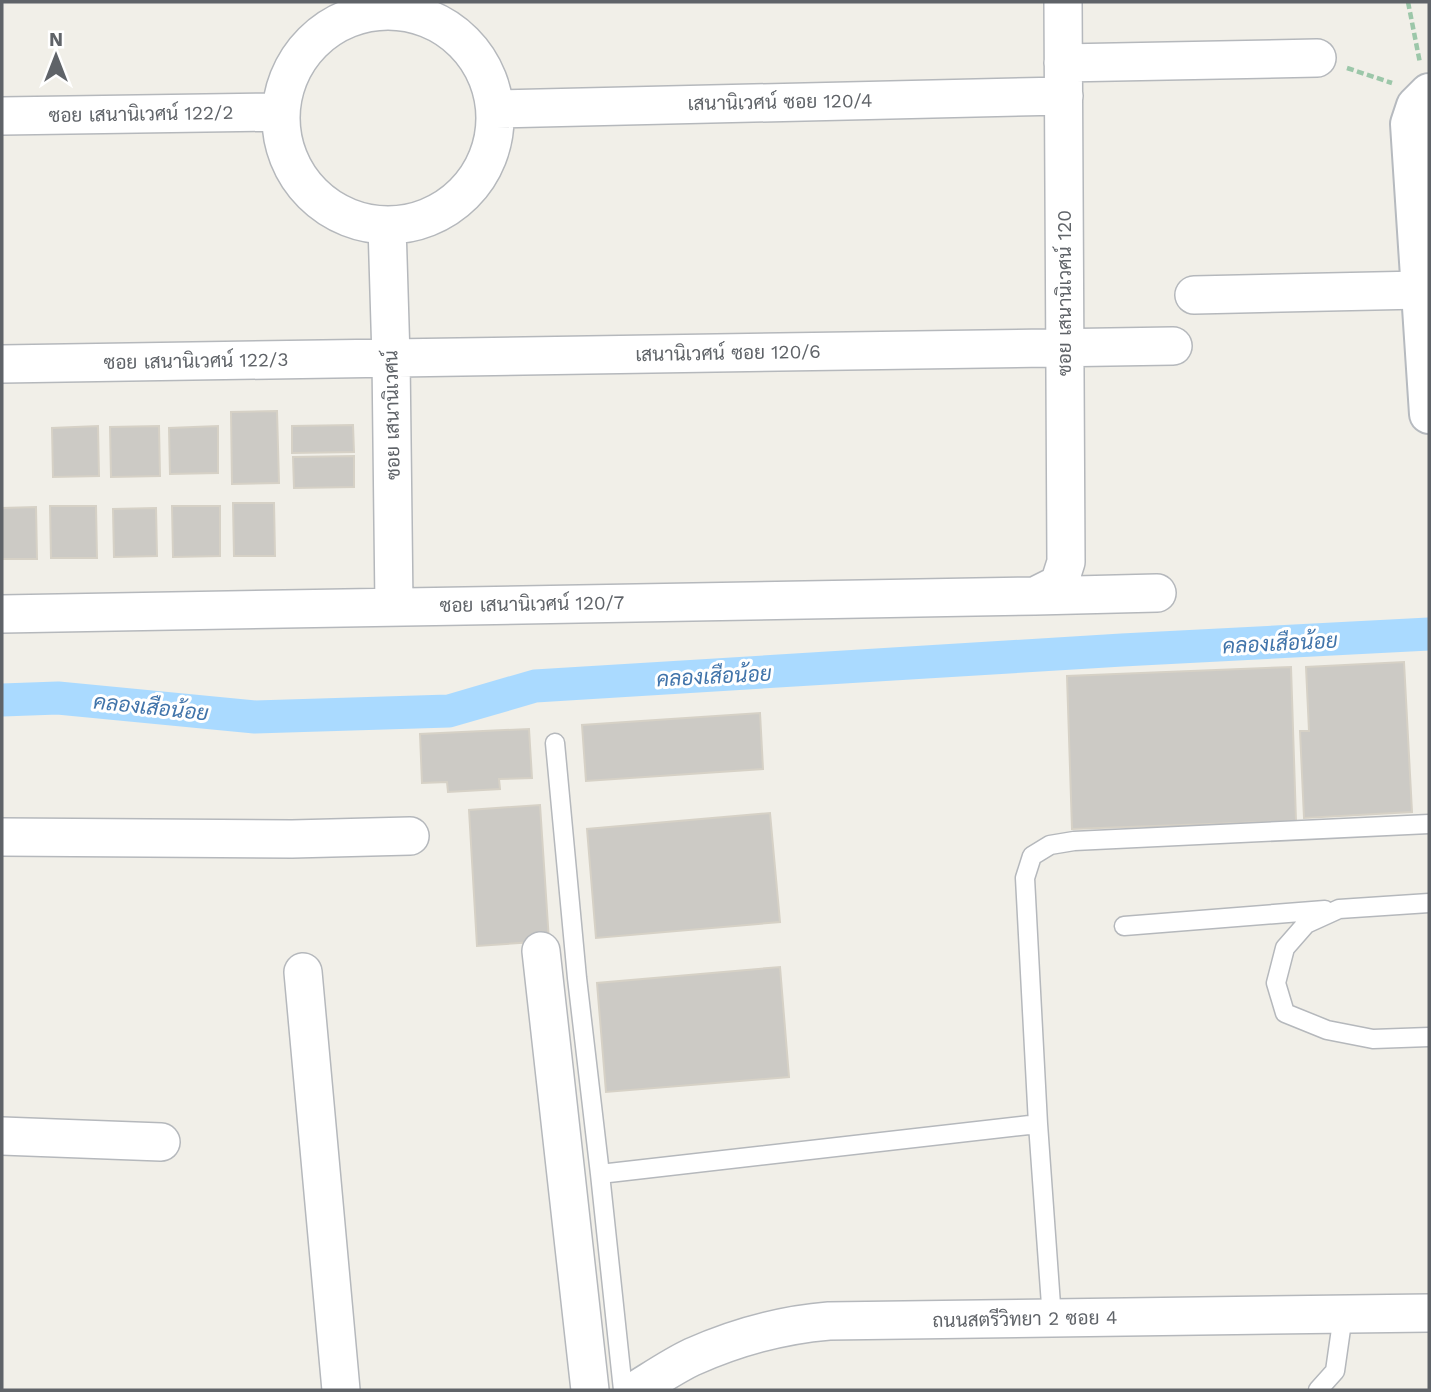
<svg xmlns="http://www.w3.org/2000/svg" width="1431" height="1392" font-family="'Work Sans',Sarabun,sans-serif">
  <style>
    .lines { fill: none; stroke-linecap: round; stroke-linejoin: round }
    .canal { stroke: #aadaff; stroke-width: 33 }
    .building { fill: #cccac5; stroke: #d6d1c6; stroke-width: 2 }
    .lane-casing { stroke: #b5b8bc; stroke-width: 21 }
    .street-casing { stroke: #b5b8bc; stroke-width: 40 }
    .secondary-casing { stroke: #b6babf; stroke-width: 42 }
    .path { stroke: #9cc7a9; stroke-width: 4.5; stroke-dasharray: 7 3.5; stroke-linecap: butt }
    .lane { stroke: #fff; stroke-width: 18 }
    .street { stroke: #fff; stroke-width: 37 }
    .secondary { stroke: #fff; stroke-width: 38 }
    .labels { text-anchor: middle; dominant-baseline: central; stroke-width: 6; stroke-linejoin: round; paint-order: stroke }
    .street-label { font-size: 19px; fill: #5f6368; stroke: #fff }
    .water-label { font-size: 21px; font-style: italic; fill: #4174aa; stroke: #fff }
  </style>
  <rect width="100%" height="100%" fill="#f1efe8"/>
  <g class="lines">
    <path class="canal" d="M 2,700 L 58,698 L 255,717 L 449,711 L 535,686 L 1122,650 L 1429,634"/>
  </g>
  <path class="building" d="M 277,411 L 279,483 L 232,484 L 231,412 Z
    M 353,425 L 354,452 L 292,453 L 292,426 Z
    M 98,426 L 99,476 L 53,477 L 52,428 Z
    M 159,426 L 160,476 L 111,477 L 110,427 Z
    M 218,426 L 218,473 L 170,474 L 169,428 Z
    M 354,456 L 354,487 L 294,488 L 293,457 Z
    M 233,503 L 274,503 L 275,556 L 234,556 Z
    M 50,506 L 96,506 L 97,558 L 51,558 Z
    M 172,506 L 220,506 L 220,556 L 173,557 Z
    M 36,507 L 37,559 L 2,559 L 2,508 Z
    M 156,508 L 157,556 L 114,557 L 113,509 Z
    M 1404,662 L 1412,812 L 1304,818 L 1300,731 L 1309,731 L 1306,667 Z
    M 1291,667 L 1296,821 L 1072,829 L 1067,676 Z
    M 760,713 L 763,769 L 586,781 L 582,725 Z
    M 529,729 L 532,778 L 499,779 L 500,789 L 448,792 L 447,782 L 422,783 L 420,734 Z
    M 540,805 L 549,941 L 477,946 L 469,810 Z
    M 770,813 L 780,922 L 596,938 L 587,829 Z
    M 780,967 L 789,1077 L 606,1092 L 597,983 Z"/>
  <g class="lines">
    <defs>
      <path id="lane" d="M 555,743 L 577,978 L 600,1174 L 623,1390
        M 1429,903 L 1339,909 L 1306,924 L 1285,948 L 1276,983 L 1285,1013 L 1327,1030 L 1373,1039 L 1429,1037
        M 1124,926 L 1325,910
        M 600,1174 L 1038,1124
        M 1052,1319 L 1038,1124 L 1025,878 L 1032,856 L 1050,845 L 1074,841 L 1429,824
        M 1318,1390 L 1335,1371 L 1343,1315"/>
      <path id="street" d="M281 118a107 107 0 1 1 214 0a107 107 0 1 1-214 0Z
        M 1063,63 L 1317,58
        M 496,109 L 1064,96
        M 2,116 L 280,112
        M 387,225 L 391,358 L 394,606
        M 1194,295 L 1421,290
        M 2,364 L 1173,346
        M 1035,596 L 1157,593
        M 2,614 L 1035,596 L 1059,584 L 1066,562 L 1063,2
        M 2,837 L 292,839 L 410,836
        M 541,951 L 590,1390
        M 303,972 L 341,1390
        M 2,1136 L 161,1142
        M 636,1390 C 654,1379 673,1366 692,1357 C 737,1337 780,1325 829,1321 L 1429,1313"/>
      <path id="secondary" d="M 1429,93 L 1416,106 L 1410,124 L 1429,414"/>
    </defs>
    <use href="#lane" class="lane-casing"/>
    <use href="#street" class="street-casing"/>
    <use href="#secondary" class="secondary-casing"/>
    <path class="path" d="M 1408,2 L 1420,63
      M 1347,68 L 1392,83"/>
    <use href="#lane" class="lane"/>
    <use href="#street" class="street"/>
    <use href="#secondary" class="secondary"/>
  </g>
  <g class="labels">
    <g class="street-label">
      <text transform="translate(780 102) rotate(-1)">เสนานิเวศน์ ซอย 120/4</text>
      <text transform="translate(141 114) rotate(-1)">ซอย เสนานิเวศน์ 122/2</text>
      <text transform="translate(1064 293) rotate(-90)">ซอย เสนานิเวศน์ 120</text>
      <text transform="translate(728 353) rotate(-1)">เสนานิเวศน์ ซอย 120/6</text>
      <text transform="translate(196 361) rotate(-1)">ซอย เสนานิเวศน์ 122/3</text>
      <text transform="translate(392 415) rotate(-91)">ซอย เสนานิเวศน์</text>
      <text transform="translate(532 604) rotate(-1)">ซอย เสนานิเวศน์ 120/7</text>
      <text transform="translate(1025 1319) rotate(-1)">ถนนสตรีวิทยา 2 ซอย 4</text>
    </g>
    <g class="water-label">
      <text transform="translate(1280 643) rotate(-3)">คลองเสือน้อย</text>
      <text transform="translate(714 676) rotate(-3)">คลองเสือน้อย</text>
      <text transform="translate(151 707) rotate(6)">คลองเสือน้อย</text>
    </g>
  </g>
  <rect width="1431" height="1392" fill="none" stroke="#5f6368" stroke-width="7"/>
  <g transform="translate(56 56)" stroke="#ffffff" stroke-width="5" paint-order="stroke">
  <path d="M0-5L12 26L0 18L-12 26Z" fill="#5f6368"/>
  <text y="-10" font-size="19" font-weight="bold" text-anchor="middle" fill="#5f6368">N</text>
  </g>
</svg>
